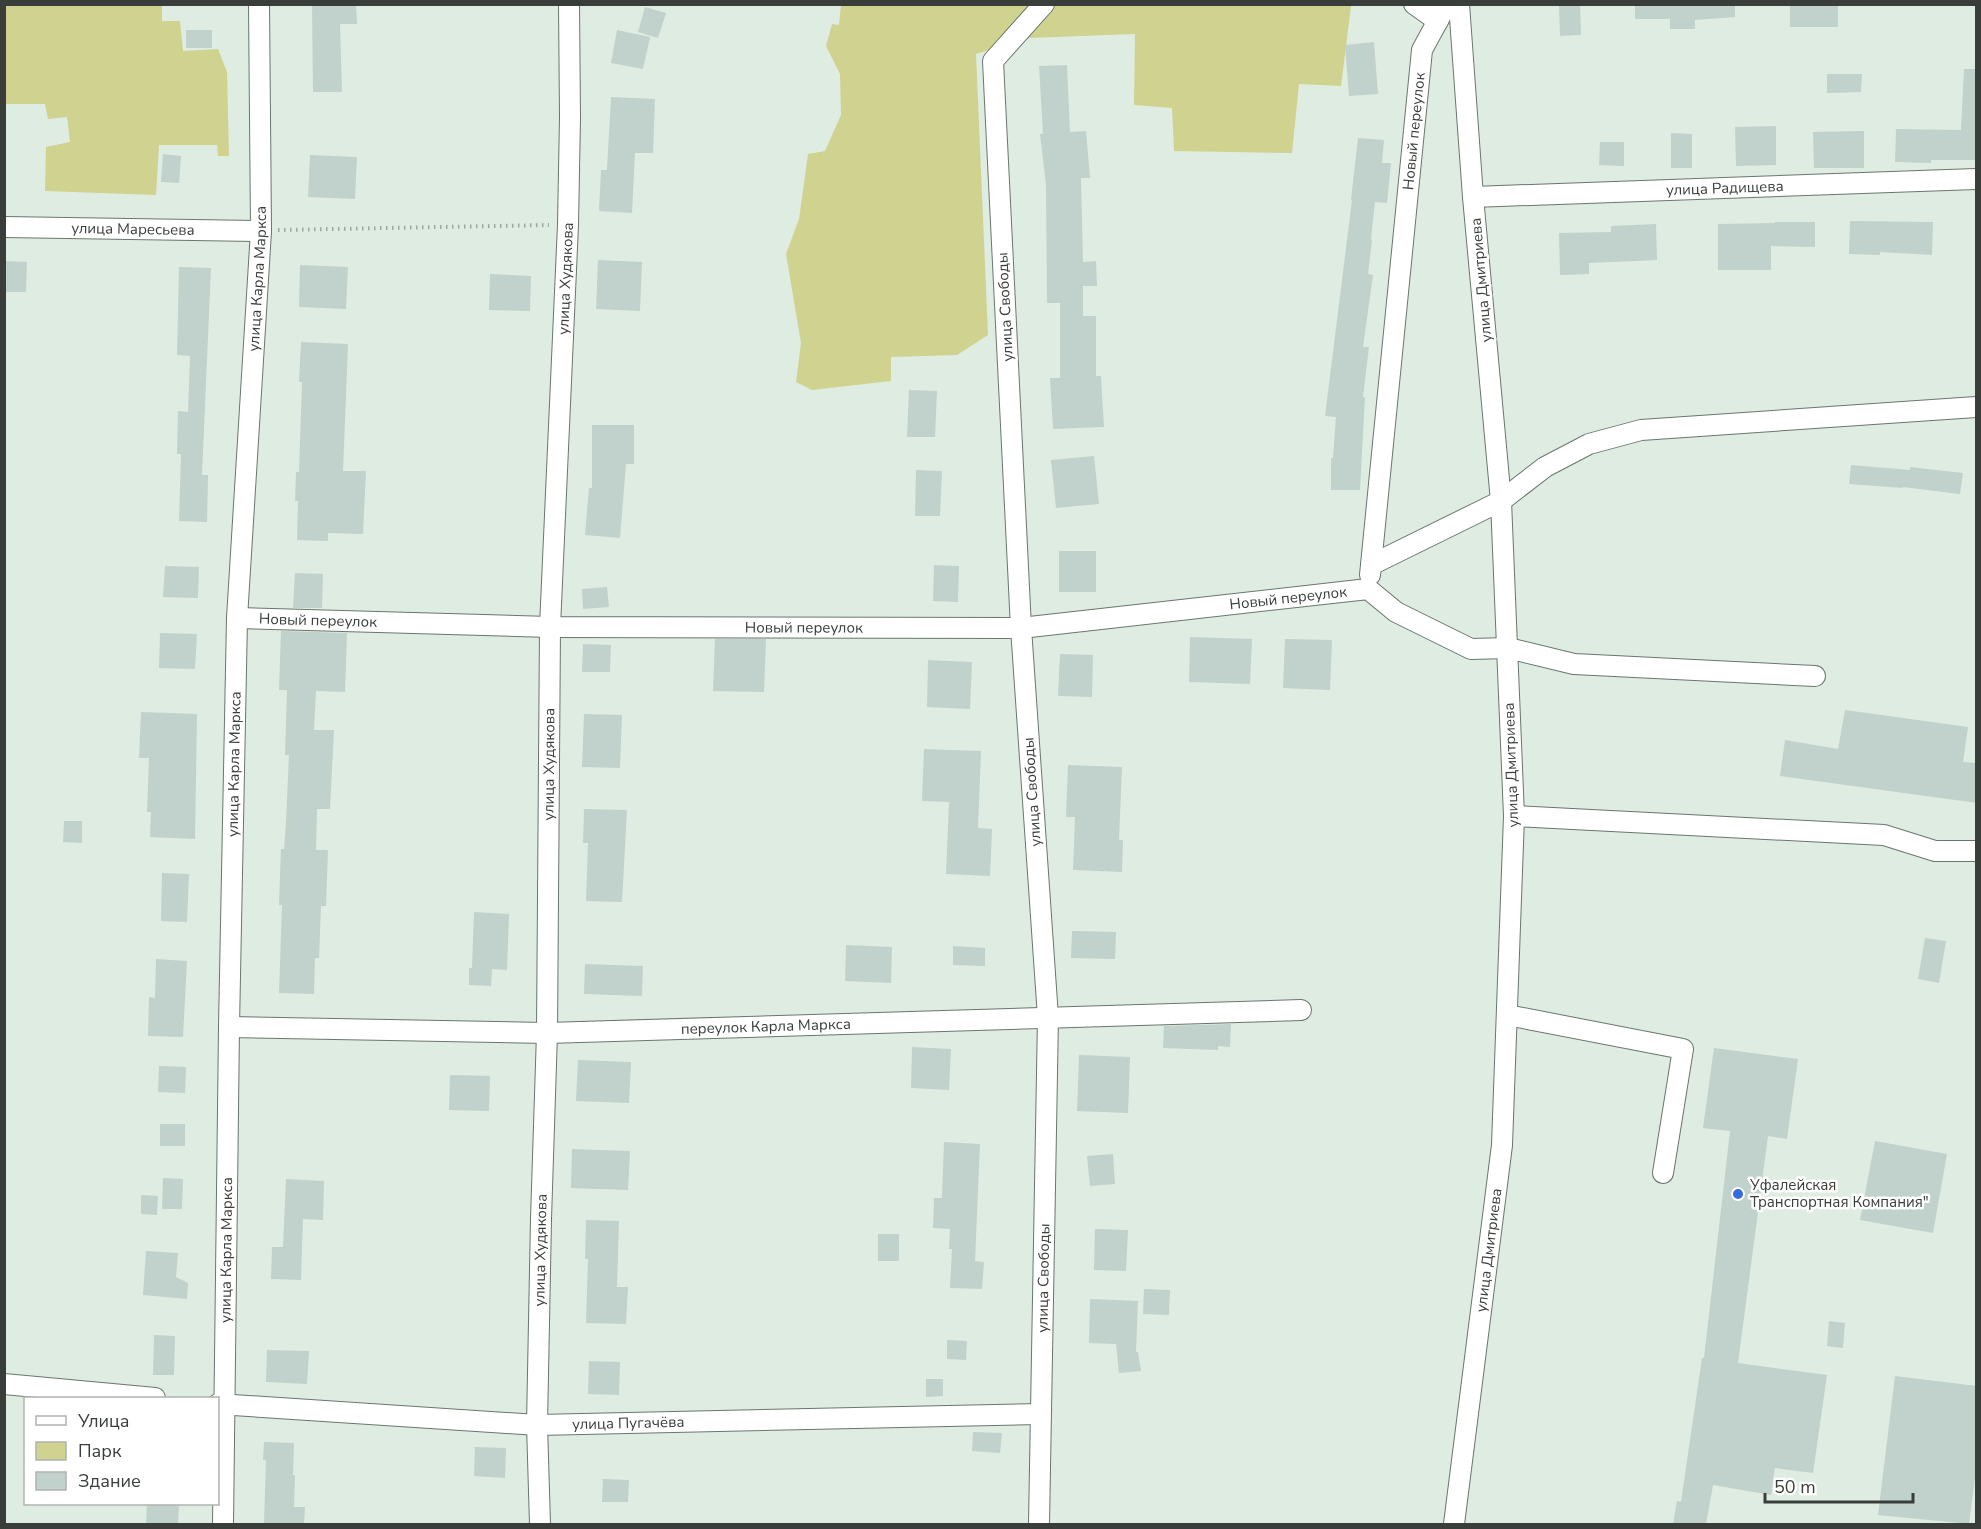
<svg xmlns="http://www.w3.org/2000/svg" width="1981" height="1529" font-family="'Nunito Sans',sans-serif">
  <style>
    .green { fill: #d0d28f }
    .building { fill: #c1d1cc }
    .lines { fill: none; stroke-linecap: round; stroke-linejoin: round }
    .minor-casing { stroke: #6a766d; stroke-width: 22 }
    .path { stroke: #9da7a0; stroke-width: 4; stroke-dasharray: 1.5 4.5; stroke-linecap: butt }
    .minor { stroke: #fff; stroke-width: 20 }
    .poi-dot { fill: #366cdb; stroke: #fff; stroke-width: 2 }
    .labels { text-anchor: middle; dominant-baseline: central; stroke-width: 5; stroke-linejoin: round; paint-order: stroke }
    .street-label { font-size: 15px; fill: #393e3a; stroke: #fff }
    .poi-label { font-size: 15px; fill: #393e3a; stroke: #fff; text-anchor: start }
  </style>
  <rect width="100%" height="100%" fill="#dfece2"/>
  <path class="green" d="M 5,4 L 162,5 L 162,21 L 180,21 L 183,51 L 218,49 L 227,72 L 229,156 L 218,156 L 217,145 L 159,145 L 156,195 L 45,191 L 46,147 L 70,142 L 67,117 L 48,119 L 45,104 L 5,104 Z
    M 841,5 L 1359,5 L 1351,6 L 1341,86 L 1299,84 L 1292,153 L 1174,151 L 1172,108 L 1134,105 L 1135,34 L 1029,38 L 976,54 L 988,335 L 957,355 L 891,357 L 891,381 L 812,390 L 796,382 L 801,343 L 786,254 L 799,219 L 808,154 L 825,151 L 841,115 L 840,74 L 826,46 L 832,24 L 839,25 Z"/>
  <path class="building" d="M 312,4 L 356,4 L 357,24 L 340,24 L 342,92 L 313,92 Z
    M 1559,4 L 1580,4 L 1581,35 L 1560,36 Z
    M 1635,4 L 1735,4 L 1735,17 L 1695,20 L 1695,29 L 1670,29 L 1670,19 L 1635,19 Z
    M 1790,4 L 1838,4 L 1838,27 L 1790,27 Z
    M 645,7 L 666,13 L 658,38 L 638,32 Z
    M 186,30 L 212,30 L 212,48 L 186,48 Z
    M 617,30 L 650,37 L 643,69 L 611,63 Z
    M 1374,42 L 1378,94 L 1349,96 L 1345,45 Z
    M 1067,65 L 1070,132 L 1086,131 L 1090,178 L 1081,178 L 1083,262 L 1096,261 L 1097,286 L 1083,286 L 1083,316 L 1096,316 L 1096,376 L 1101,376 L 1104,427 L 1053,429 L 1050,378 L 1060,378 L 1060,303 L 1047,303 L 1046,185 L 1040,134 L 1043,134 L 1039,66 Z
    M 1964,69 L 1977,69 L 1977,160 L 1931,160 L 1931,163 L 1895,162 L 1896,129 L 1961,130 Z
    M 1827,74 L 1862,74 L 1861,92 L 1827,93 Z
    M 611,97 L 655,99 L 653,153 L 635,153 L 632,213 L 599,211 L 601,170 L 607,170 Z
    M 1776,126 L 1776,165 L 1736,166 L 1735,127 Z
    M 1864,131 L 1864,168 L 1814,168 L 1813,132 Z
    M 1671,133 L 1692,134 L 1692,168 L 1671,168 Z
    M 1358,138 L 1384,140 L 1382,163 L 1391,163 L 1387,203 L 1375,202 L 1371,239 L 1372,240 L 1368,274 L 1373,275 L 1363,347 L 1369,347 L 1363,397 L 1365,397 L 1360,490 L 1331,490 L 1331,458 L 1333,458 L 1336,417 L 1325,416 L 1352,200 L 1351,200 Z
    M 1600,142 L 1624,142 L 1624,166 L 1599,165 Z
    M 163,154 L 181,156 L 179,183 L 161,182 Z
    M 310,155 L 357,157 L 355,199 L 308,197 Z
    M 1850,221 L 1933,222 L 1932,255 L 1880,252 L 1880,255 L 1849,254 Z
    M 1775,222 L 1815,222 L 1815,247 L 1771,246 L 1771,270 L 1718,270 L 1718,224 L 1775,223 Z
    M 1656,224 L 1657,260 L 1589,263 L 1589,274 L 1560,275 L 1559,233 L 1611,232 L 1611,226 Z
    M 598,260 L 642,262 L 640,311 L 596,309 Z
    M 4,261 L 27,262 L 26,292 L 4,292 Z
    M 300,265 L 348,267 L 346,309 L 299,307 Z
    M 179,267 L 211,268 L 202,475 L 208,475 L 207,522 L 179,521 L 181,454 L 177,454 L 178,411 L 188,412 L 190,356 L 177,355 Z
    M 490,274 L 531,276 L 530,311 L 489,310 Z
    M 301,342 L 348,344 L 343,471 L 366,471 L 363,534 L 328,533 L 328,541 L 297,540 L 298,501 L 295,501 L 296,472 L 299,472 L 302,382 L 299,382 Z
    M 909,390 L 937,391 L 935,437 L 907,437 Z
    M 592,425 L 634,425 L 634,464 L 626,464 L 620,538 L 585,535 L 589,488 L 592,488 Z
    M 1094,456 L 1099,504 L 1056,508 L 1051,460 Z
    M 1851,465 L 1910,470 L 1910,467 L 1963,473 L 1960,494 L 1903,487 L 1903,488 L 1849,484 Z
    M 916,470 L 942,471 L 940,516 L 915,516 Z
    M 1059,551 L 1096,551 L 1096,592 L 1059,592 Z
    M 934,565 L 959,566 L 958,602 L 933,601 Z
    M 165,566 L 199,567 L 198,598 L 163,597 Z
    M 295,573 L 323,574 L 322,608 L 293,608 Z
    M 607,587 L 609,607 L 583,609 L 582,589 Z
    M 281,631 L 347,633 L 345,692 L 316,691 L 314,730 L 334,730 L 330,809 L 317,809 L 316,850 L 328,850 L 326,906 L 321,906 L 319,958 L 315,958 L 314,994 L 279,993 L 282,905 L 279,905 L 281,849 L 284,849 L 286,822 L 289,755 L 285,755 L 287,690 L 279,690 Z
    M 160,633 L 197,634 L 195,669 L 159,668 Z
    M 1190,637 L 1252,639 L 1250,684 L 1189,682 Z
    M 715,639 L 766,639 L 764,692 L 713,691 Z
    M 1285,639 L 1332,640 L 1330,690 L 1283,688 Z
    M 583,644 L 611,645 L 610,672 L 582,672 Z
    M 1060,654 L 1093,655 L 1092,697 L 1058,696 Z
    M 928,660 L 972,662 L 970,709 L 927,707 Z
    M 1845,710 L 1968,727 L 1963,762 L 1977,763 L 1977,803 L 1780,776 L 1785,740 L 1838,749 Z
    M 141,712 L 197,714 L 195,839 L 150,837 L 151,812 L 147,812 L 149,758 L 139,758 Z
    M 584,714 L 622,715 L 620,768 L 582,767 Z
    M 924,749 L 981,751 L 978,828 L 992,829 L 990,876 L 946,874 L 949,802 L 922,801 Z
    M 1068,765 L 1122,767 L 1119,840 L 1123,840 L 1122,872 L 1073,870 L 1075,817 L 1066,817 Z
    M 584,809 L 627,810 L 622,902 L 586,901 L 588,843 L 583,843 Z
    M 64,821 L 82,821 L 82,843 L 63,842 Z
    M 162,873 L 189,874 L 187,922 L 161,921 Z
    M 474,912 L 509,914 L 507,970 L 492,969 L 491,986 L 469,985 L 469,968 L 472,968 Z
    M 1072,931 L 1116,932 L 1115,959 L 1071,958 Z
    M 1925,938 L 1946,941 L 1939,983 L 1918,979 Z
    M 846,945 L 892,947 L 891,983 L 845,981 Z
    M 953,946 L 985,948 L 985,966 L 953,965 Z
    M 156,959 L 187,961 L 183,1037 L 148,1036 L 149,997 L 155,998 Z
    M 585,964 L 643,966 L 642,996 L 584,994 Z
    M 1231,1024 L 1230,1047 L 1218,1046 L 1218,1050 L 1163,1048 L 1164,1026 Z
    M 912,1047 L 951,1049 L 949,1090 L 911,1088 Z
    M 1714,1048 L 1798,1059 L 1787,1139 L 1768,1136 L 1738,1363 L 1827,1375 L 1813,1473 L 1775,1468 L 1771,1495 L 1713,1485 L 1706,1524 L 1673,1524 L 1677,1501 L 1681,1502 L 1702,1358 L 1704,1358 L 1730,1131 L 1703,1128 Z
    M 1079,1055 L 1130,1057 L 1128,1113 L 1077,1111 Z
    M 578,1060 L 631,1062 L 629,1103 L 576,1101 Z
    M 159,1066 L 186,1067 L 185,1093 L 158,1092 Z
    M 450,1075 L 490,1076 L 489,1111 L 449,1110 Z
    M 160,1124 L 185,1124 L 185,1146 L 160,1146 Z
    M 1875,1141 L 1947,1154 L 1933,1233 L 1860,1220 Z
    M 944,1142 L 980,1144 L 975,1261 L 984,1262 L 982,1289 L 950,1288 L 952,1249 L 949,1249 L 950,1229 L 933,1228 L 934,1198 L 942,1198 Z
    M 572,1149 L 630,1151 L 628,1190 L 571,1188 Z
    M 1113,1154 L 1115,1184 L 1090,1186 L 1087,1156 Z
    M 163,1178 L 183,1179 L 182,1209 L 162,1209 Z
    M 286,1179 L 324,1181 L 323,1220 L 303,1219 L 301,1280 L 271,1279 L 272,1247 L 283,1247 Z
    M 141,1195 L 158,1196 L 157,1215 L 141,1214 Z
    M 586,1220 L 619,1221 L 617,1287 L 628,1287 L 626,1324 L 586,1323 L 588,1259 L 585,1259 Z
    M 1095,1229 L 1128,1230 L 1126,1271 L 1094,1270 Z
    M 878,1234 L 899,1234 L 899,1261 L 878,1261 Z
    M 146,1251 L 178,1253 L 176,1277 L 188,1283 L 187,1299 L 143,1295 Z
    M 1144,1289 L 1170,1290 L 1169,1315 L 1143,1314 Z
    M 1090,1299 L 1138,1301 L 1136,1352 L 1138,1352 L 1141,1371 L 1119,1373 L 1116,1344 L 1089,1343 Z
    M 1829,1321 L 1845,1323 L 1843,1348 L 1827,1346 Z
    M 154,1335 L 175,1336 L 174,1375 L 153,1375 Z
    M 947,1340 L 967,1341 L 966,1360 L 947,1359 Z
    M 267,1350 L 309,1351 L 307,1384 L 266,1382 Z
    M 589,1361 L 620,1362 L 619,1395 L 588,1394 Z
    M 1895,1376 L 1977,1386 L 1977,1463 L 1969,1524 L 1878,1515 Z
    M 926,1379 L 943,1379 L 943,1396 L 926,1397 Z
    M 973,1432 L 1002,1433 L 1000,1453 L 972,1451 Z
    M 264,1442 L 294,1443 L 293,1475 L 295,1475 L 294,1507 L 305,1507 L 304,1524 L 264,1523 L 266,1460 L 263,1460 Z
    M 475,1447 L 506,1448 L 505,1478 L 474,1476 Z
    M 603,1479 L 629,1480 L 628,1502 L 602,1502 Z
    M 147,1504 L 179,1505 L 178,1524 L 146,1524 Z"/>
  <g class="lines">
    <defs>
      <g id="minor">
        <path d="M 1414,4 L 1438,21"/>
        <path id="s1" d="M 1473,197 L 1976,179"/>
        <path id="s2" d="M 4,227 L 261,231"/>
        <path d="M 1371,565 L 1501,501 L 1545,467 L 1589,444 L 1641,430 L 1976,407"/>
        <path id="s3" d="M 1370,575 L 1422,50 L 1447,4"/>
        <path id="s4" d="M 237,618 L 550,627 L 1021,628 L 1368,589 L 1396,612 L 1471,649 L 1508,648 L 1574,664 L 1815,676"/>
        <path d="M 1514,816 L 1884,835 L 1935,851 L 1976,851"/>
        <path d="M 1507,1015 L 1683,1049 L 1663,1173"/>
        <path id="s5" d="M 229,1027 L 547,1033 L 1301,1010"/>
        <path d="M 4,1384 L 155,1398"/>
        <path id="s6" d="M 218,1404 L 537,1425 L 1040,1414"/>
        <path id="s7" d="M 223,1524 L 229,1027 L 237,618 L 261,231 L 259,4"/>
        <path id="s8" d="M 540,1524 L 537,1425 L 541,1219 L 547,1033 L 550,627 L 568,225 L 570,117 L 569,4"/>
        <path id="s9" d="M 1039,1524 L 1048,1017 L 1021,628 L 993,61 L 1044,4"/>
        <path id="s10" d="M 1454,1524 L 1502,1145 L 1514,816 L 1501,501 L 1473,197 L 1459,4"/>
      </g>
    </defs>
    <use href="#minor" class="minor-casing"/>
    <path class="path" d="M 278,230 L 549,225"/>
    <use href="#minor" class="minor"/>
  </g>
  <circle class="poi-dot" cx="1738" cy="1194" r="6"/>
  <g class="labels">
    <g class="street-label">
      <text stroke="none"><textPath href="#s3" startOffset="446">Новый переулок</textPath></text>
      <text stroke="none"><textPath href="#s1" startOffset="252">улица Радищева</textPath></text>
      <text stroke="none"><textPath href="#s2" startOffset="129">улица Маресьева</textPath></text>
      <text stroke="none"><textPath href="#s7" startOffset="1246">улица Карла Маркса</textPath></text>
      <text stroke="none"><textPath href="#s8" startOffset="1246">улица Худякова</textPath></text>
      <text transform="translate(1481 280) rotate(-95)">улица Дмитриева</text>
      <text transform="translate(1005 307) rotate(-93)">улица Свободы</text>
      <text stroke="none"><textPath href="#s4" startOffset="1053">Новый переулок</textPath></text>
      <text stroke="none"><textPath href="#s4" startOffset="81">Новый переулок</textPath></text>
      <text stroke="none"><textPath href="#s4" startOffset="567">Новый переулок</textPath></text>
      <text stroke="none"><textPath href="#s7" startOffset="760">улица Карла Маркса</textPath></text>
      <text stroke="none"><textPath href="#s8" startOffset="760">улица Худякова</textPath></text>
      <text transform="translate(1511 765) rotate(-92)">улица Дмитриева</text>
      <text transform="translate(1032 792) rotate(-94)">улица Свободы</text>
      <text stroke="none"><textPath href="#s5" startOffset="537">переулок Карла Маркса</textPath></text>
      <text stroke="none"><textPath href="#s7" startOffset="274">улица Карла Маркса</textPath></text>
      <text stroke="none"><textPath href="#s8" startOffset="274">улица Худякова</textPath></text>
      <text stroke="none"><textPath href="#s10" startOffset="276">улица Дмитриева</textPath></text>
      <text stroke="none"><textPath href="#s9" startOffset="246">улица Свободы</textPath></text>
      <text stroke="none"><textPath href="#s6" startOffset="411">улица Пугачёва</textPath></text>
    </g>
    <g class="poi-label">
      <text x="1750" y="1185">Уфалейская<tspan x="1750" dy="17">Транспортная Компания"</tspan></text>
    </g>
  </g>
  <rect width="1981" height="1529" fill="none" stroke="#393e3a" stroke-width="12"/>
  <rect x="24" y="1397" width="195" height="108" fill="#ffffff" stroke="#b0b2b0" stroke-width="1.5"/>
  <rect x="36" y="1416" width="30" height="9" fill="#ffffff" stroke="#b0b2b0" stroke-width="1.5"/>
  <text x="78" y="1427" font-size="18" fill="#393e3a">Улица</text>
  <rect x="36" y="1442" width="30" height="18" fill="#d0d28f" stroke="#b0b2b0" stroke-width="1.5"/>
  <text x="78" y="1457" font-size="18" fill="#393e3a">Парк</text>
  <rect x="36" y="1472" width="30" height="18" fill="#c1d1cc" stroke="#b0b2b0" stroke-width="1.5"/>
  <text x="78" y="1487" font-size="18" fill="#393e3a">Здание</text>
  <path d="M1765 1493v9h148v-9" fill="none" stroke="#393e3a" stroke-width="3"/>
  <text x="1774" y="1493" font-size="18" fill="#393e3a" stroke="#ffffff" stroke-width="4.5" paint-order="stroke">50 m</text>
</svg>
